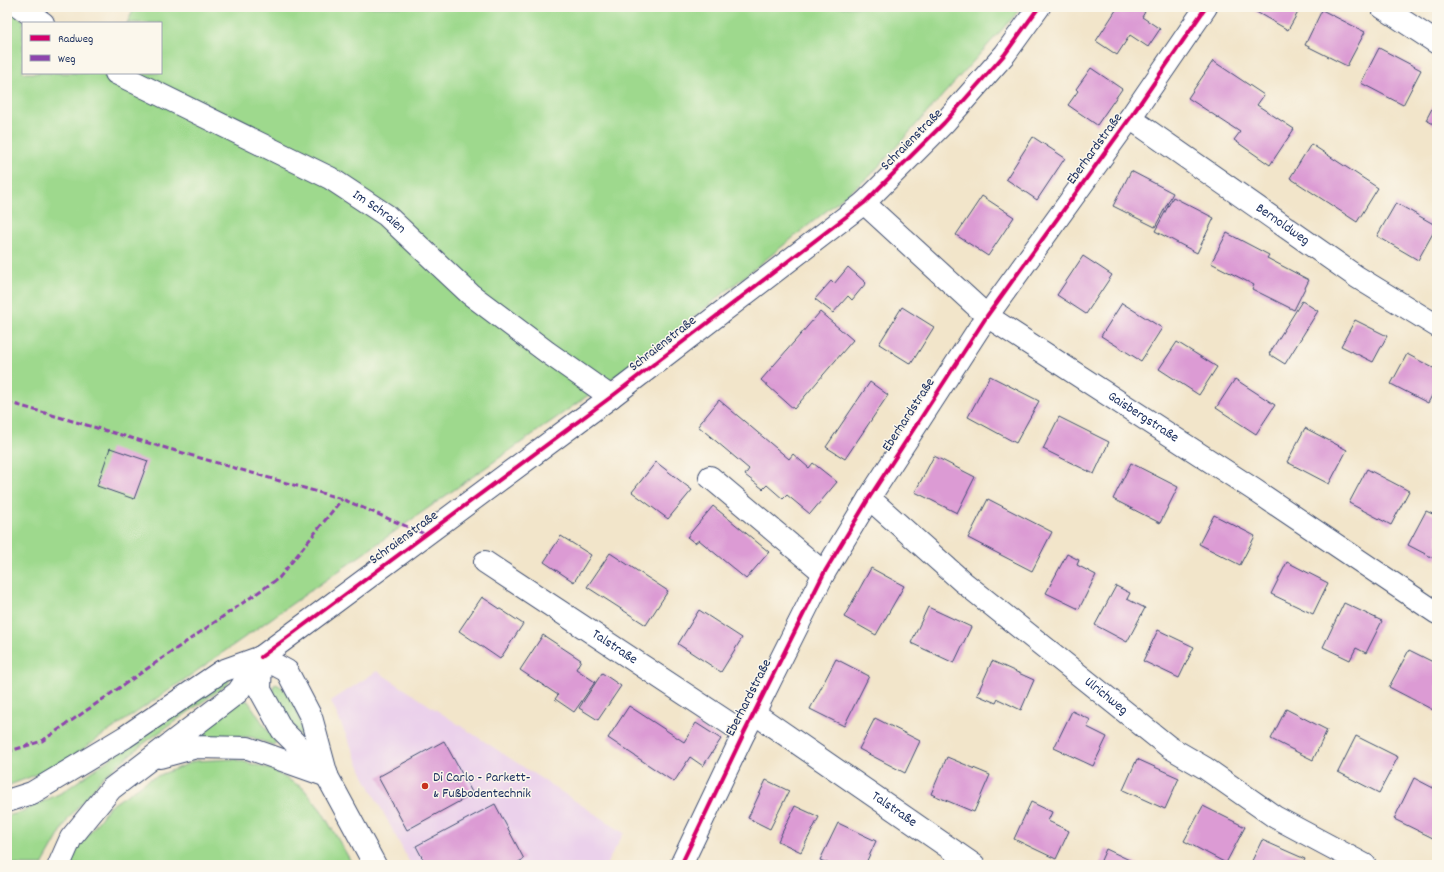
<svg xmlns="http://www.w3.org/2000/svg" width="1444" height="872" font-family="Dekko,sans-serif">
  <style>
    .built { fill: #ebd1eb }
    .green { fill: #9ed98d; stroke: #5c8476 }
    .building { fill: #dc9bd4 }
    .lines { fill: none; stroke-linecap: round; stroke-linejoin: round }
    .minor-casing { stroke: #3b4a6e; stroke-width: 24 }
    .highway-casing { stroke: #3b4a6e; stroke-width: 24 }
    .minor { stroke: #fff; stroke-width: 22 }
    .highway { stroke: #fff; stroke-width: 22 }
    .quiet { stroke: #8e44ad; stroke-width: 3; stroke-dasharray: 6 3; stroke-linecap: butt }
    .cycleway-casing { stroke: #fbf7ec; stroke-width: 6 }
    .cycleway { stroke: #d6006c; stroke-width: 4 }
    .poi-dot { fill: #c8321e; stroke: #fbf7ec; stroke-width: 1.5 }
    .labels { text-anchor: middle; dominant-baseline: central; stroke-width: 3; stroke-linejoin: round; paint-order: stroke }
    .street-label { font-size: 14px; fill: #1b2f5e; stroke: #fbf7ec }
    .poi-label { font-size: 14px; fill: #1b2f5e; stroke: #fbf7ec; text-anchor: start }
  </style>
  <rect width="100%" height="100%" fill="#fbf7ec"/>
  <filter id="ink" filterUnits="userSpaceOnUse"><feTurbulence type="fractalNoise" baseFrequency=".025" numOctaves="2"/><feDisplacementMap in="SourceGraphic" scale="8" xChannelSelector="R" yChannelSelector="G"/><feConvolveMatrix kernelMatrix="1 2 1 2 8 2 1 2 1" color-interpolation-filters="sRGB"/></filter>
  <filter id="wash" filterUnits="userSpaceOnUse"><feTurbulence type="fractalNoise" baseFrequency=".012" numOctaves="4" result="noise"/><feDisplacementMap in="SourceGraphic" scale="16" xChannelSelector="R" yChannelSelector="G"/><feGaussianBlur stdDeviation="0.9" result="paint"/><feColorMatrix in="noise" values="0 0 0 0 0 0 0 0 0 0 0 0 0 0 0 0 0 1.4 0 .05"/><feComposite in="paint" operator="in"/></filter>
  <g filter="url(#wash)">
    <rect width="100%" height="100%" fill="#f2e5ca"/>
    <path class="built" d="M 377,671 L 624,833 L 607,863 L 608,865 L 411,865 L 365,778 L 331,701 Z"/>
    <path class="green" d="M 135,7 L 1021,7 L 1015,15 L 870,176 L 654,349 L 181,682 L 71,757 L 33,776 L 7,786 L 7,9 L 27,23 L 23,23 L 23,73 L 100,73 L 106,77 L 108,73 L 161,73 L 161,23 L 127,23 Z
      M 224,678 L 230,678 L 228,684 L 143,744 L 103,777 L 68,819 L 42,865 L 7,865 L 7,816 L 19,813 L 63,792 Z
      M 276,684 C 293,691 299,718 304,735 L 301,737 L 273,693 L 273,686 Z
      M 242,700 L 248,701 L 276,743 L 273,745 L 251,737 L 225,737 L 201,738 L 198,735 Z
      M 234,759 L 270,769 L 303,788 L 321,810 L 353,865 L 70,865 L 75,853 L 109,807 L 150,779 L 195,761 Z"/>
    <g id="blocks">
      <path class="building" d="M 1118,7 L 1136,7 L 1145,12 L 1142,17 L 1160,29 L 1148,47 L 1130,35 L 1117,55 L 1096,41 Z
        M 1252,7 L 1301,7 L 1288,30 L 1251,9 Z
        M 1322,10 L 1365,32 L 1347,66 L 1305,45 Z
        M 1379,48 L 1421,70 L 1403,105 L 1361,83 Z
        M 1213,61 L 1264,95 L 1257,105 L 1294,129 L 1270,165 L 1234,140 L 1240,132 L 1188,98 Z
        M 1091,68 L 1122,89 L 1097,125 L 1068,105 L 1078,91 L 1076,89 Z
        M 1437,99 L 1437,126 L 1426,120 Z
        M 1033,137 L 1065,158 L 1037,200 L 1006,179 Z
        M 1311,144 L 1378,188 L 1357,222 L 1290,178 Z
        M 1131,171 L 1173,193 L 1155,227 L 1113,206 Z
        M 982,196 L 1014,217 L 988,256 L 956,235 Z
        M 1173,197 L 1214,218 L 1197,253 L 1155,231 Z
        M 1396,203 L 1437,226 L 1418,260 L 1377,236 Z
        M 1227,233 L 1269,255 L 1267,258 L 1309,280 L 1294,310 L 1252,289 L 1254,285 L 1211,263 Z
        M 1083,256 L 1112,275 L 1086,314 L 1057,295 Z
        M 848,267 L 866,283 L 852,300 L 848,296 L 833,313 L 815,299 L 831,281 L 834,284 Z
        M 1302,301 L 1318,311 L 1285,364 L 1269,354 Z
        M 1122,303 L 1162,328 L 1141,361 L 1101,336 Z
        M 902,307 L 934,327 L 911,364 L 879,344 Z
        M 820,312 L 853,340 L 794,409 L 761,380 Z
        M 1355,320 L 1387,336 L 1373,362 L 1341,346 Z
        M 1177,342 L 1217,367 L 1199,395 L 1159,369 Z
        M 1407,354 L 1437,370 L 1437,386 L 1428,403 L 1391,384 Z
        M 990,376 L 1039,401 L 1016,443 L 968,417 Z
        M 1235,379 L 1275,405 L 1256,434 L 1216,408 Z
        M 870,382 L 888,395 L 845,459 L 826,447 Z
        M 719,400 L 789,459 L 793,454 L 809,468 L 813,463 L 837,482 L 810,514 L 787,495 L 783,499 L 767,485 L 763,489 L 745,475 L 749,469 L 698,426 Z
        M 1059,417 L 1109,442 L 1094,474 L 1043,449 Z
        M 1305,428 L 1347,450 L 1329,484 L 1287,462 Z
        M 110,448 L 148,461 L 134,499 L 97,486 Z
        M 934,456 L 975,477 L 957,513 L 915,492 Z
        M 656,462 L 692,490 L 668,519 L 632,492 Z
        M 1131,463 L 1178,487 L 1160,523 L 1113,499 Z
        M 1367,469 L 1409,491 L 1391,525 L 1349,503 Z
        M 988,499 L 1052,532 L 1032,571 L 968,538 Z
        M 713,506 L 769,552 L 746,579 L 699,540 L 695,543 L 687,537 Z
        M 1426,511 L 1437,516 L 1437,560 L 1408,545 Z
        M 1214,515 L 1255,536 L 1240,565 L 1199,544 Z
        M 561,536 L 591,555 L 574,582 L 544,562 Z
        M 610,553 L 668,591 L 646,625 L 587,587 Z
        M 1067,554 L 1079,560 L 1077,565 L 1096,575 L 1079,609 L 1046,593 Z
        M 1287,562 L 1328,583 L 1313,614 L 1271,594 Z
        M 871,568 L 904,586 L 876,635 L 844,617 Z
        M 1116,586 L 1130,593 L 1127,599 L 1145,608 L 1127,642 L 1095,625 Z
        M 482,597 L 523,624 L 500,659 L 459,631 Z
        M 1344,603 L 1382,621 L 1366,653 L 1356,648 L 1350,660 L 1323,647 Z
        M 928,607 L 971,627 L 954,663 L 911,643 Z
        M 699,610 L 742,638 L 721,672 L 678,644 Z
        M 1158,630 L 1194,647 L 1179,678 L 1143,661 Z
        M 543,635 L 581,660 L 576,669 L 595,682 L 574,712 L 555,699 L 558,695 L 520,670 Z
        M 1409,650 L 1437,664 L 1437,712 L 1389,687 Z
        M 836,659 L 869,676 L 844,726 L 810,709 Z
        M 992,661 L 1034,680 L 1021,710 L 998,699 L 996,703 L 977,695 Z
        M 602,673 L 621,686 L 598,720 L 579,708 Z
        M 629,706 L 684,742 L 696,723 L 721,739 L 703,766 L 690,757 L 674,782 L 608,738 Z
        M 1286,709 L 1327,730 L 1313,760 L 1271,739 Z
        M 1072,711 L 1091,720 L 1087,727 L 1107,737 L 1093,766 L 1054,748 Z
        M 875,718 L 920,741 L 905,773 L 859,749 Z
        M 1356,736 L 1398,757 L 1379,793 L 1338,772 Z
        M 444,741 L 473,794 L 407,830 L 378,777 Z
        M 947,757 L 990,775 L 974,812 L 931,794 Z
        M 1137,759 L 1179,778 L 1165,809 L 1123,790 Z
        M 1414,778 L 1437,790 L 1437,840 L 1394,819 Z
        M 766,780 L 789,791 L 770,829 L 748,818 Z
        M 1031,802 L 1052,812 L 1048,821 L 1069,831 L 1056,859 L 1014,839 Z
        M 495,804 L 524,859 L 513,865 L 426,865 L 416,846 Z
        M 795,806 L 819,817 L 801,852 L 778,841 Z
        M 1203,806 L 1245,827 L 1226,863 L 1184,841 Z
        M 838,823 L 876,841 L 865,865 L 832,865 L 820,860 Z
        M 1262,840 L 1305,859 L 1302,865 L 1250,865 Z
        M 1106,849 L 1140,865 L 1099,865 Z"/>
    </g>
  </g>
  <g filter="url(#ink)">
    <use href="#blocks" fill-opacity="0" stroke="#3b4a6e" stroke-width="1"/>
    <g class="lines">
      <defs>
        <g id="minor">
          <path d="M 20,7 L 43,23"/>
          <path d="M 1382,7 L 1437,43"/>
          <path id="s1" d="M 116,73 L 330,178 L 386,215 L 470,294 L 547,352 L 611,397"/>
          <path id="s2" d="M 1130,118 L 1357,277 L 1437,326"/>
          <path id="s3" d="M 864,203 L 987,316 L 1253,489 L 1437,613"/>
          <path d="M 710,477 L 824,573"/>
          <path id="s4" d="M 869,498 L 963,582 L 1169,747 L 1205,768 L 1275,817 L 1365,865"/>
          <path id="s5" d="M 485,562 L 744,733"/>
          <path d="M 261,657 L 611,397 L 864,203 L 944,123 L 1005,54 L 1039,7"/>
          <path d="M 261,657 L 287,671 L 311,717 L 327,776 L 375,865"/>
          <path d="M 261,657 L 260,690 L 282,730 L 327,775"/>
          <path id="s6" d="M 754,713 L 974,865"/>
          <path d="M 681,865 L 744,733 L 824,573 L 869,498 L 987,316 L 1130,118 L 1206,7"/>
        </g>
        <path id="highway" d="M 160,757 L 197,747 L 248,748 L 327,776
          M 7,801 L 32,793 L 125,737 L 222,671 L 261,657
          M 59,865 L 71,838 L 111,789 L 238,692 L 261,657"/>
      </defs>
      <use href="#minor" class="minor-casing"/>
      <use href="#highway" class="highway-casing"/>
      <use href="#minor" class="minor"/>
      <use href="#highway" class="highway"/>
      <path class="quiet" d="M 7,402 L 342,499 L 427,535
        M 7,752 L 42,741 L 279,578 L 342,499"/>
      <defs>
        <path id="cycleway" d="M 261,657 L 611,397 L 864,203 L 944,123 L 1005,54 L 1039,7
          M 681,865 L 744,733 L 824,573 L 869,498 L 987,316 L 1130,118 L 1206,7"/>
      </defs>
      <use href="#cycleway" class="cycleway-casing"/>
      <use href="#cycleway" class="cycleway"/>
    </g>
  </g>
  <circle class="poi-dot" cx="425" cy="786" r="4"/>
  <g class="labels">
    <g class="street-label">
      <text transform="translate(912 140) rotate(-45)">Schraienstraße</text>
      <text transform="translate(1095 149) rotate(-54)">Eberhardstraße</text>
      <text stroke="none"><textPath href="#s1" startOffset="298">Im Schraien</textPath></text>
      <text stroke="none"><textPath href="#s2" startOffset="186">Bernoldweg</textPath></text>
      <text transform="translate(663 344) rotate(-38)">Schraienstraße</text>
      <text transform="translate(909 415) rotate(-57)">Eberhardstraße</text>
      <text stroke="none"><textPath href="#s3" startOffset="353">Gaisbergstraße</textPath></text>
      <text transform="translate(404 538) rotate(-36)">Schraienstraße</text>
      <text stroke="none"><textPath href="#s5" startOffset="155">Talstraße</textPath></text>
      <text stroke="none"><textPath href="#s4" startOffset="309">Ulrichweg</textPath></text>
      <text transform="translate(749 698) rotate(-63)">Eberhardstraße</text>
      <text stroke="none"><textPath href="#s6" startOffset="170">Talstraße</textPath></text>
    </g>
    <g class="poi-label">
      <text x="433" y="778">Di Carlo - Parkett-<tspan x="433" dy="16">&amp; Fußbodentechnik</tspan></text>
    </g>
  </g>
  <rect width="1444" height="872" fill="none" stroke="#fbf7ec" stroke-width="24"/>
  <rect x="22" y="22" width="140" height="52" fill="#fbf7ec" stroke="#a1a7b3"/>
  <rect x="30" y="35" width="20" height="6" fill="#d6006c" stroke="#a1a7b3"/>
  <text x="58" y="42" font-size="12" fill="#1b2f5e">Radweg</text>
  <rect x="30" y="55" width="20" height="6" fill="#8e44ad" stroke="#a1a7b3"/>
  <text x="58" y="62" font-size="12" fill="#1b2f5e">Weg</text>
</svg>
